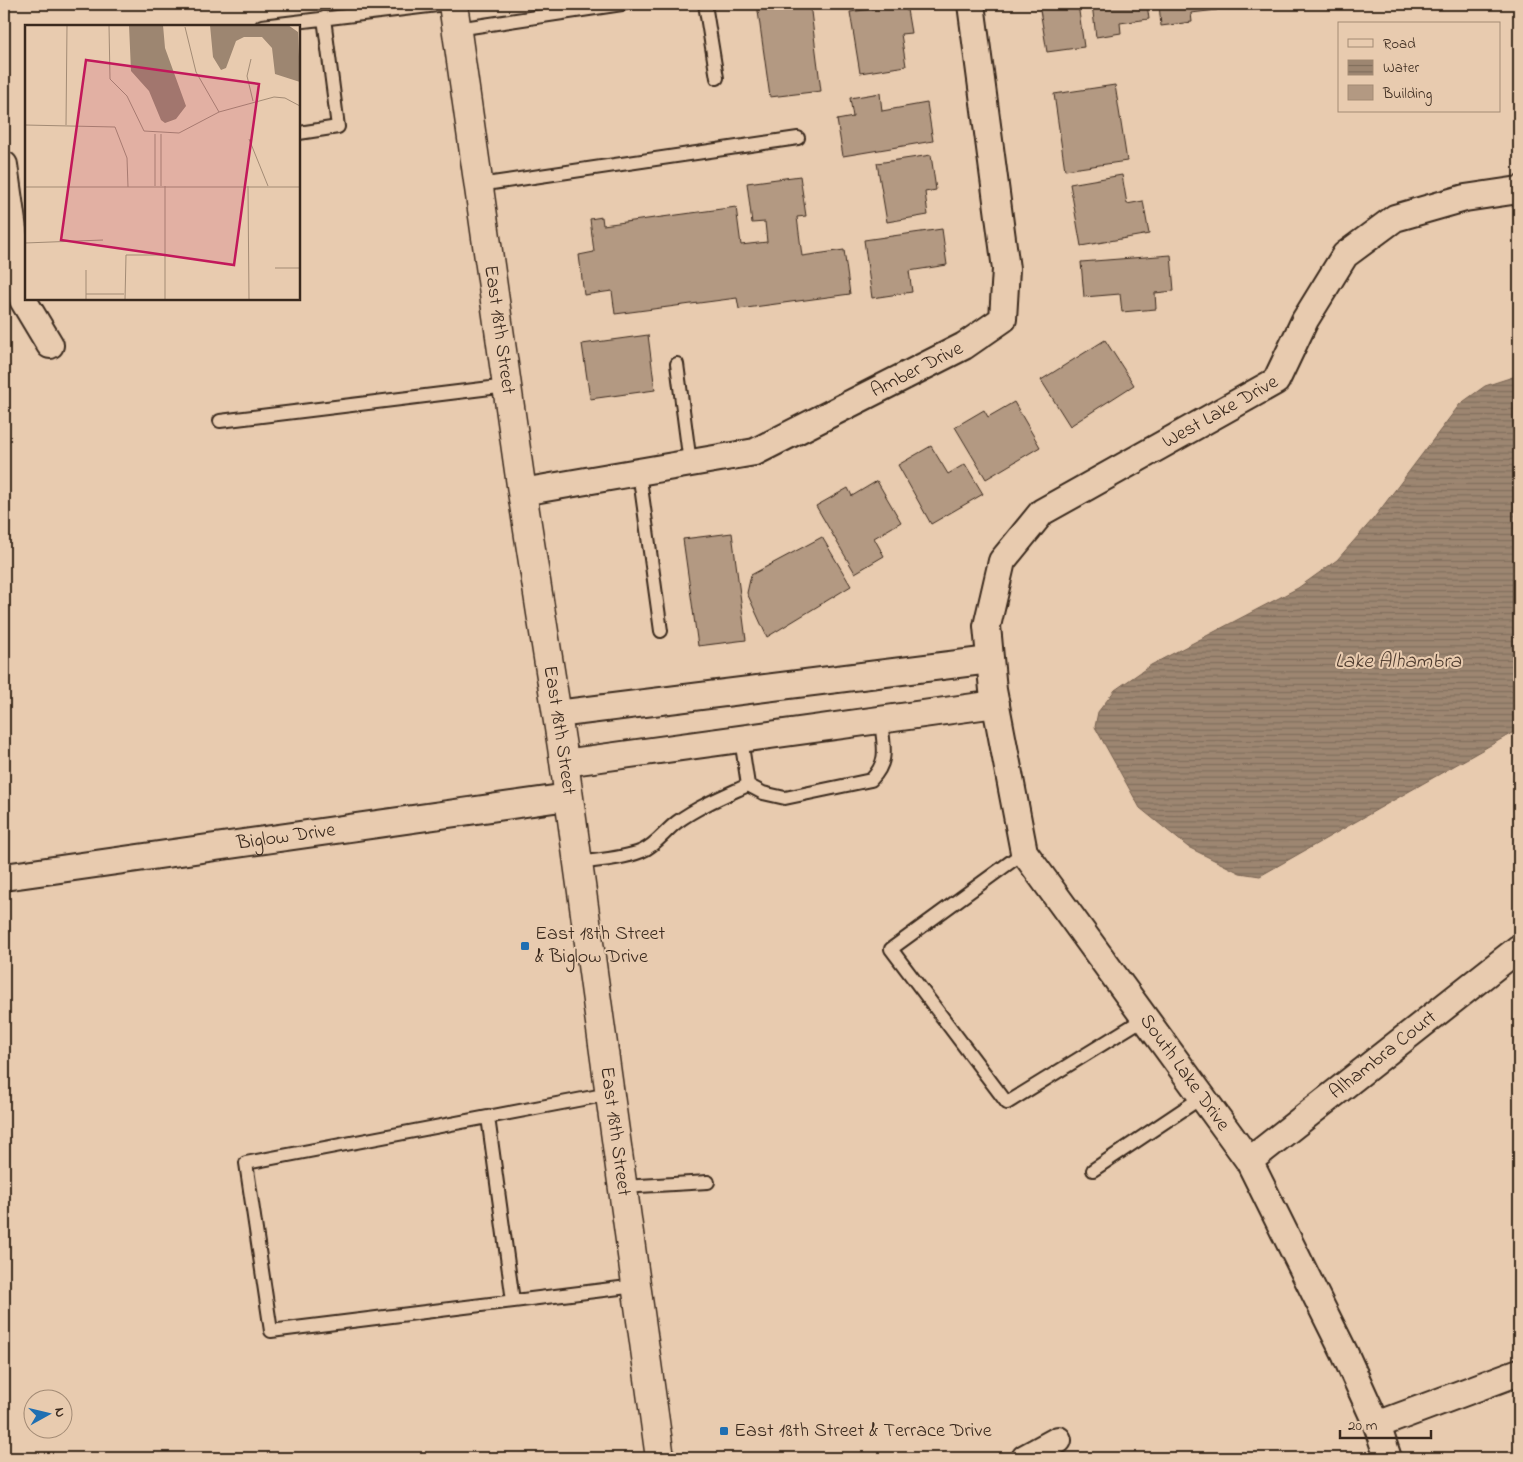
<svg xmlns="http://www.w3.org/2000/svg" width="1523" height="1462" font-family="'Indie Flower',sans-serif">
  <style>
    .water { fill: url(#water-rules); stroke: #766150 }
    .building { fill: #b39982; stroke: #3b2a1e }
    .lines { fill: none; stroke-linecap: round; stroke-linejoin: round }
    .service-casing { stroke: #3b2a1e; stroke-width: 16 }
    .minor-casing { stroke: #3b2a1e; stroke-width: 30 }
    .secondary-casing { stroke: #3b2a1e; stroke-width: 31 }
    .service { stroke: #e8cbaf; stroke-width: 12 }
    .minor { stroke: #e8cbaf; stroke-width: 26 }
    .secondary { stroke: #e8cbaf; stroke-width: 28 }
    .poi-dot { fill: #1f6fb2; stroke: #e8cbaf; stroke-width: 2 }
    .labels { text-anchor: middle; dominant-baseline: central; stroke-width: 4; stroke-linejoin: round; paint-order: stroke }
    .street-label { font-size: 20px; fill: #3b2a1e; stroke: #e8cbaf }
    .poi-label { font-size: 20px; fill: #3b2a1e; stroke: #e8cbaf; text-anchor: start }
    .water-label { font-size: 21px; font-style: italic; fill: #4f3c2f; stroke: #e8cbaf }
    .inset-road { fill: none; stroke: #a38b75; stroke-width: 1 }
    .view { fill: #c2185b; fill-opacity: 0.15; stroke: #c2185b; stroke-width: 2.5 }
    .inset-edge { fill: none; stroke: #3b2a1e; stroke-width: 2.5 }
  </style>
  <defs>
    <pattern id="water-rules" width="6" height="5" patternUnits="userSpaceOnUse" patternTransform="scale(1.25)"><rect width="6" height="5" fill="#9d8671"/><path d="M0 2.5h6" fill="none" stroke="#816e5c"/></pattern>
  </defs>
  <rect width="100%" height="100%" fill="#e8cbaf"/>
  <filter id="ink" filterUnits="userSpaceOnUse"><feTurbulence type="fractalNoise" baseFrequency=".02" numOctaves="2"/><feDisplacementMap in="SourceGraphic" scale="10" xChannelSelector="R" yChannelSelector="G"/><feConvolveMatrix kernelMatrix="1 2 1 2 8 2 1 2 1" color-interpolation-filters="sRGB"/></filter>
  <g filter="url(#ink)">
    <path class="water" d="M 1519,375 L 1519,729 L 1260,876 L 1240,873 L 1188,847 L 1140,808 L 1095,727 L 1098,712 L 1115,690 L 1151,665 L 1298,588 L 1337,560 L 1374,518 L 1460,404 L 1485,386 Z"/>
    <path class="building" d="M 757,4 L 810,4 L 821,91 L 770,97 Z
      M 906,4 L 911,33 L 901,34 L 906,66 L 860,73 L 850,12 Z
      M 1039,4 L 1078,4 L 1084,47 L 1047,52 Z
      M 1092,4 L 1147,4 L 1149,19 L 1120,23 L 1121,33 L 1096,37 Z
      M 1159,4 L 1216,4 L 1217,10 L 1191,13 L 1192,22 L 1161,26 Z
      M 1115,85 L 1127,161 L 1065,170 L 1054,94 Z
      M 880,93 L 882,111 L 927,103 L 933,141 L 843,156 L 837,120 L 853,117 L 850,98 Z
      M 931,155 L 936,190 L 925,192 L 928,215 L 887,222 L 877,163 Z
      M 1122,175 L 1127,204 L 1143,201 L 1149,234 L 1081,246 L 1070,184 Z
      M 800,176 L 806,216 L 797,217 L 802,256 L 844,250 L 850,294 L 739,309 L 737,298 L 615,314 L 612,291 L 584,295 L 579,255 L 594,252 L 590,219 L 602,217 L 603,225 L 736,207 L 741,245 L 767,242 L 765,222 L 752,223 L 747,183 Z
      M 942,229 L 947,265 L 909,271 L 912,292 L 872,298 L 864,240 Z
      M 1171,255 L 1174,291 L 1155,293 L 1156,309 L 1122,312 L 1120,294 L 1084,297 L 1081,262 Z
      M 648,335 L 655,390 L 590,399 L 582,344 Z
      M 1105,340 L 1134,385 L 1070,426 L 1041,380 Z
      M 1014,402 L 1040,447 L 986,479 L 955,427 L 984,410 L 988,417 Z
      M 931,446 L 948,474 L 965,464 L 983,494 L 931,524 L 898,465 Z
      M 877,481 L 901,522 L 874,538 L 884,556 L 855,573 L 816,506 L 848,488 L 852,496 Z
      M 732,533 L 746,640 L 698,646 L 683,539 Z
      M 822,537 L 851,586 L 767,637 L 747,593 L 751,575 Z"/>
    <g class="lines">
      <defs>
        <path id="service" d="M 705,4 L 717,78
          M 262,26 L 446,4
          M 457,29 L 622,4
          M 299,133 L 338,127 L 324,18
          M 479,185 L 798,138
          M 677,364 L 690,463
          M 220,421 L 507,386
          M 639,472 L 661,631
          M 741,739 L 748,785 L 763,793 L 785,798 L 871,780 C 890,760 883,746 881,720
          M 1024,852 L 891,949 L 1007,1103 L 1145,1018
          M 578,863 C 598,860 622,859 642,851 C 656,845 665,831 677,822 C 699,806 724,796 748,785
          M 609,1094 L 246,1163 L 271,1331 L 636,1286
          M 488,1117 L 513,1301
          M 1093,1170 L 1202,1097
          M 622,1187 L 708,1182"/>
        <g id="minor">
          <path d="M 4,165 L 23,300 L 50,345"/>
          <path id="s1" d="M 522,492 L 755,452 L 964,346 L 1003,319 L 1006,269 L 971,4"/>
          <path d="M 557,714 L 990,660"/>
          <path d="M 564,763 L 996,704"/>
          <path id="s2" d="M 4,877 L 568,797"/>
          <path id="s3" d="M 1249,1161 L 1519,948"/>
          <path d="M 1377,1425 L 1519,1372"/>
          <path d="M 1025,1458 L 1058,1440"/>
          <path id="s4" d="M 1388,1458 L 1377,1425 L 1345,1354 L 1249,1161 L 1024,852 L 993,690 L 987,626 L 1002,561 L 1042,512 L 1276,381 L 1305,320 L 1345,255 L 1395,218 L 1465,198 L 1519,190"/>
        </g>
        <g id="secondary">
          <path id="s5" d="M 453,4 L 522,492 L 562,747 L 660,1458"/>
        </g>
      </defs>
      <use href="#service" class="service-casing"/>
      <use href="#minor" class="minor-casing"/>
      <use href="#secondary" class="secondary-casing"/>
      <use href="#service" class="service"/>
      <use href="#minor" class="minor"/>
      <use href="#secondary" class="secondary"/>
    </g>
  </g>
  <g class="poi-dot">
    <rect x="520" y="941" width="10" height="10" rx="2.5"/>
    <rect x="719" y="1426" width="10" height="10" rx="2.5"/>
  </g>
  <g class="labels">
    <g class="street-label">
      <text stroke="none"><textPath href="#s5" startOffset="329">East 18th Street</textPath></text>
      <text stroke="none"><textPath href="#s1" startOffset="418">Amber Drive</textPath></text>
      <text stroke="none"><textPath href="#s4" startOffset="1274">West Lake Drive</textPath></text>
      <text stroke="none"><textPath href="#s5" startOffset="734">East 18th Street</textPath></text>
      <text stroke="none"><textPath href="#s2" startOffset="285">Biglow Drive</textPath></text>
      <text stroke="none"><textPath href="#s3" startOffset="171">Alhambra Court</textPath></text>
      <text transform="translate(1184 1073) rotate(54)">South Lake Drive</text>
      <text stroke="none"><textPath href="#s5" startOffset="1139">East 18th Street</textPath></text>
    </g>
    <g class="poi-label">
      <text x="535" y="934">East 18th Street<tspan x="535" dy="23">&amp; Biglow Drive</tspan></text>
      <text x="734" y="1431">East 18th Street &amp; Terrace Drive</text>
    </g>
    <g class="water-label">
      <text x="1398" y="662">Lake Alhambra</text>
    </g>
  </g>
  <g transform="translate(25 25)">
    <rect width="275" height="275" fill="#e8cbaf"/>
    <path d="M 104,0 L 138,0 L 140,23 L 161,81 L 151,94 L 140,98 L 136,95 L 124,66 L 106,46 ZM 185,0 L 263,0 L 273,7 L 275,57 L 250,49 L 247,23 L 237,12 L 219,12 L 211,16 L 201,43 L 196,45 L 188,32 Z" fill="#9d8671"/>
    <path class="inset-road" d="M 84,0 L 85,54 L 102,71 L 119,106 L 154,108 L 194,87 L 249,72 L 260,73 L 275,81M 160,2 L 171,47 L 194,87M 226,34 L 222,51 L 228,76M 0,100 L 90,102 L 102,133 L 103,162M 41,100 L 42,0M 224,114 L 243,161M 130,161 L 130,109M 136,161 L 136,109M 140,161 L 140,275M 223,161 L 224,275M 0,162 L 275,162M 0,218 L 78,215M 250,243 L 275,243M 61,245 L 61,275M 61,269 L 99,269M 100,275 L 101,230 L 140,230"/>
    <path class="view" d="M 61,35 L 234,59 L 209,240 L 36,215 Z"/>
    <rect width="275" height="275" class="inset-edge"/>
  </g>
  <rect width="1523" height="1462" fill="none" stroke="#e8cbaf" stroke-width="20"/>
  <rect x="10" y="10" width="1503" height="1442" fill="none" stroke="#3b2a1e" stroke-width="2" filter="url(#ink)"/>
  <rect x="1338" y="22" width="162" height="90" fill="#e8cbaf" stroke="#a38b75"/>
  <rect x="1348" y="39" width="25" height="8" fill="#e8cbaf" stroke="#a38b75"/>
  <text x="1383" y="48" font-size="15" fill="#3b2a1e">Road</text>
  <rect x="1348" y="60" width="25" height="15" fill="url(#water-rules)" stroke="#a38b75"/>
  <text x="1383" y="72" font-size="15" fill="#3b2a1e">Water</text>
  <rect x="1348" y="85" width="25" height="15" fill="#b39982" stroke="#a38b75"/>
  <text x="1383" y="98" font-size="15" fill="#3b2a1e">Building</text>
  <g transform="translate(48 1414) rotate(82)"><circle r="24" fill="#e8cbaf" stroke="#a38b75"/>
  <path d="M0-4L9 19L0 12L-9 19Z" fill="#1f6fb2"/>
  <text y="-8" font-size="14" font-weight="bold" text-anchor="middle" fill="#3b2a1e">N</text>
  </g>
  <path d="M1340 1430v8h91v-8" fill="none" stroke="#3b2a1e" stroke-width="2.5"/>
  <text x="1348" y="1430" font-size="15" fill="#3b2a1e" stroke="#e8cbaf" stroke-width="4" paint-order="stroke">20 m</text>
</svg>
